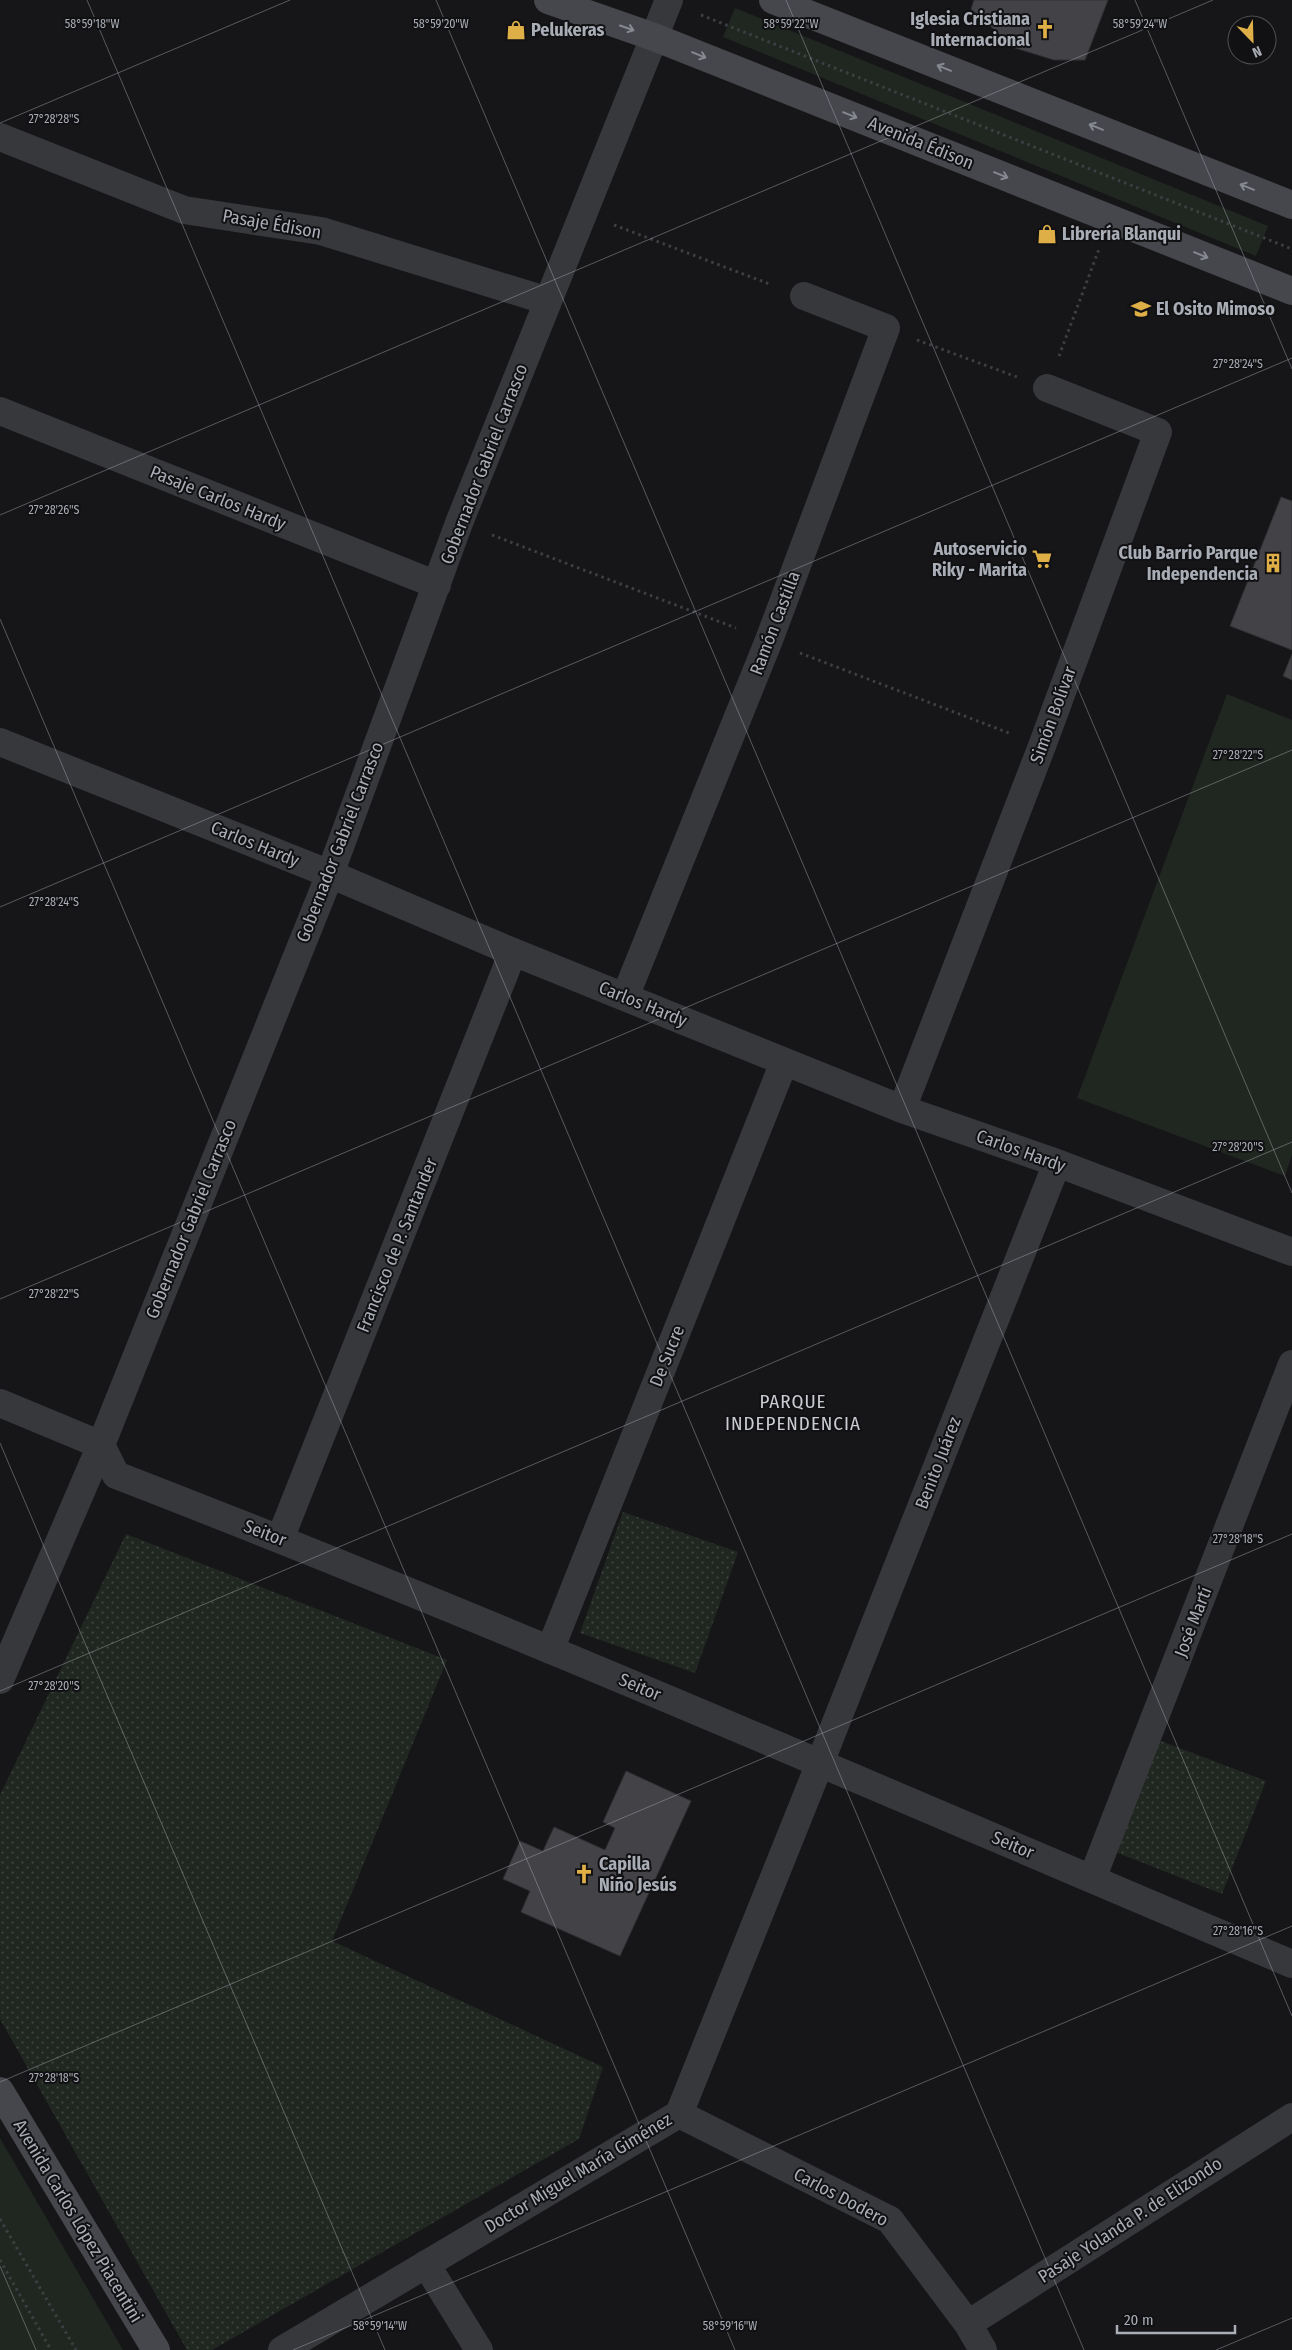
<svg xmlns="http://www.w3.org/2000/svg" width="1292" height="2350" font-family="'Fira Sans Condensed',sans-serif">
  <style>
    .grass { fill: #202721 }
    .park { fill: url(#park-dots) }
    .building { fill: #434347; stroke: #303033 }
    .lines { fill: none; stroke-linecap: round; stroke-linejoin: round }
    .path { stroke: #3d3f43; stroke-width: 3; stroke-dasharray: 2.5 4; stroke-linecap: butt }
    .minor { stroke: #37383c; stroke-width: 28 }
    .secondary { stroke: #46474c; stroke-width: 28 }
    .oneway { stroke: #868991 }
    .ticks { fill: none; stroke: #a9adb6; stroke-width: 1; stroke-opacity: 0.45 }
    .labels { text-anchor: middle; dominant-baseline: central; stroke-width: 4; stroke-linejoin: round; paint-order: stroke }
    .poi-label { font-size: 18px; font-weight: bold; fill: #a9adb6; stroke: #111113; text-anchor: start }
    .street-label { font-size: 18px; fill: #a9adb6; stroke: #111113 }
    .neighbourhood-label { font-size: 19px; letter-spacing: 1px; fill: #caccd3; stroke: #111113 }
    .ticks-label { font-size: 12px; text-anchor: middle; fill: #a9adb6; stroke: #111113; stroke-width: 4; stroke-linejoin: round; paint-order: stroke }
  </style>
  <defs>
    <pattern id="park-dots" width="8" height="8" patternUnits="userSpaceOnUse" patternTransform="scale(1.25)"><rect width="8" height="8" fill="#202721"/><path d="M2 2h.1M6 6h.1" fill="none" stroke="#3e443f" stroke-width="1.8" stroke-linecap="round"/></pattern>
  </defs>
  <rect width="100%" height="100%" fill="#161618"/>
  <path class="grass" d="M 735,8 L 1268,226 L 1256,256 L 723,37 Z
    M 1227,694 L 1292,720 L 1292,1155 L 1285,1176 L 1077,1098 Z
    M 0,2138 L 123,2350 L 0,2350 Z"/>
  <path class="park" d="M 623,1512 L 738,1552 L 695,1673 L 580,1633 Z
    M 126,1534 L 447,1660 L 332,1941 L 603,2067 L 579,2139 L 212,2350 L 187,2350 L 0,2019 L 0,1795 Z
    M 1156,1739 L 1266,1781 L 1222,1894 L 1113,1851 Z"/>
  <path class="building" d="M 974,0 L 1108,0 L 1085,60 L 1054,60 L 1015,48 L 971,9 Z
    M 1281,497 L 1292,501 L 1292,650 L 1230,626 Z
    M 1292,654 L 1292,680 L 1283,676 Z
    M 626,1771 L 691,1801 L 620,1956 L 521,1912 L 530,1891 L 503,1879 L 520,1841 L 543,1851 L 554,1827 L 605,1850 L 615,1828 L 603,1822 Z"/>
  <g class="lines">
    <path class="path" d="M 701,15 L 1292,249
      M 614,225 L 772,285
      M 917,340 L 1017,377
      M 1059,356 L 1099,249
      M 492,535 L 736,628
      M 800,653 L 1009,733
      M 0,2219 L 76,2350
      M 0,2260 L 51,2350"/>
    <path class="minor" d="M 0,137 L 184,210 L 321,231 L 548,301
      M 0,411 L 437,585
      M 0,742 L 330,874 L 513,952 L 902,1109 L 1057,1163 L 1292,1252
      M 625,997 L 769,640 L 886,328 L 804,296
      M 902,1109 L 1042,746 L 1158,432 L 1047,388
      M 0,1403 L 101,1445 L 116,1475 C 512,1628 901,1799 1292,1964
      M 280,1539 L 513,952
      M 550,1650 L 784,1062
      M 0,1680 L 101,1445 L 330,874 L 459,523 L 669,0
      M 1092,1879 L 1292,1364
      M 679,2114 L 890,2220 L 968,2324 L 983,2350
      M 426,2264 L 479,2350
      M 968,2324 L 1292,2117
      M 282,2350 L 679,2114 L 820,1763 L 1057,1163"/>
    <path class="secondary" d="M 548,0 L 654,37 L 1292,291
      M 773,0 L 1292,205
      M 0,2091 L 156,2350"/>
  </g>
  <defs><path id="oneway-shaft" d="M-6 0H5M1.5-3L5.5 0L1.5 3" fill="none" stroke-width="1.6" stroke-linecap="round" stroke-linejoin="round" transform="scale(1.25)"/></defs>
  <g class="oneway">
    <use href="#oneway-shaft" transform="translate(627 28) rotate(19)"/>
    <use href="#oneway-shaft" transform="translate(699 55) rotate(22)"/>
    <use href="#oneway-shaft" transform="translate(944 68) rotate(-158)"/>
    <use href="#oneway-shaft" transform="translate(850 115) rotate(22)"/>
    <use href="#oneway-shaft" transform="translate(1096 127) rotate(-158)"/>
    <use href="#oneway-shaft" transform="translate(1001 175) rotate(22)"/>
    <use href="#oneway-shaft" transform="translate(1247 187) rotate(-158)"/>
    <use href="#oneway-shaft" transform="translate(1201 255) rotate(22)"/>
  </g>
  <path class="ticks" d="M 87,0 L 1084,2350M 436,0 L 1292,2016M 786,0 L 1292,1193M 1135,0 L 1292,369M 0,123 L 290,0M 0,515 L 1213,0M 0,619 L 735,2350M 0,907 L 1292,358M 0,1299 L 1292,750M 0,1443 L 385,2350M 0,1691 L 1292,1142M 0,2082 L 1292,1534M 0,2266 L 36,2350M 293,2350 L 1292,1926M 1216,2350 L 1292,2318"/>
  <defs>
    <symbol id="church-bare" viewBox="-9 -9 18 18"><path d="M-1.2-6h2.4v3.5h3.3v2.4h-3.3V6h-2.4V-.1h-3.3v-2.4h3.3Z" fill="#deae47" stroke="#111113" stroke-width="2.5" paint-order="stroke"/></symbol>
    <symbol id="shop-bare" viewBox="-9 -9 18 18"><path d="M-5-2.5h2.3a2.7 3.5 0 0 1 5.4 0H5L5.5 6h-11ZM-1.5-2.5h3a1.5 2.3 0 0 0-3 0Z" fill="#deae47" stroke="#111113" stroke-width="2.5" paint-order="stroke"/></symbol>
    <symbol id="school-bare" viewBox="-9 -9 18 18"><path d="M0-5L7-2L0 1L-7-2ZM-4 1L0 2.5L4 1V4Q0 6-4 4Z" fill="#deae47" stroke="#111113" stroke-width="2.5" paint-order="stroke"/></symbol>
    <symbol id="supermarket-bare" viewBox="-9 -9 18 18"><path d="M-6-5.5h2.5l.6 2H6L4.5 2H-2.5L-4.4-4H-6ZM-1.5 3.2a1.3 1.3 0 1 0 .1 0ZM3 3.2a1.3 1.3 0 1 0 .1 0Z" fill="#deae47" stroke="#111113" stroke-width="2.5" paint-order="stroke"/></symbol>
    <symbol id="building-bare" viewBox="-9 -9 18 18"><path d="M-4-6H4V6H1V3H-1V6H-4ZM-2.5-4.3h1.7v1.8h-1.7ZM.8-4.3h1.7v1.8H.8ZM-2.5-1h1.7V.8h-1.7ZM.8-1h1.7V.8H.8Z" fill="#deae47" stroke="#111113" stroke-width="2.5" paint-order="stroke"/></symbol>
  </defs>
  <g fill-rule="evenodd">
    <use href="#church-bare" x="1031" y="15" width="28" height="28"/>
    <use href="#shop-bare" x="502" y="16" width="28" height="28"/>
    <use href="#shop-bare" x="1033" y="220" width="28" height="28"/>
    <use href="#school-bare" x="1127" y="295" width="28" height="28"/>
    <use href="#supermarket-bare" x="1028" y="545" width="28" height="28"/>
    <use href="#building-bare" x="1259" y="549" width="28" height="28"/>
    <use href="#church-bare" x="570" y="1860" width="28" height="28"/>
  </g>
  <g class="labels">
    <g class="poi-label">
      <text x="1030" y="19" text-anchor="end">Iglesia Cristiana<tspan x="1030" dy="21">Internacional</tspan></text>
      <text x="531" y="30">Pelukeras</text>
      <text x="1062" y="234">Librería Blanqui</text>
      <text x="1156" y="309">El Osito Mimoso</text>
      <text x="1027" y="549" text-anchor="end">Autoservicio<tspan x="1027" dy="21">Riky - Marita</tspan></text>
      <text x="1258" y="553" text-anchor="end">Club Barrio Parque<tspan x="1258" dy="21">Independencia</tspan></text>
      <text x="599" y="1864">Capilla<tspan x="599" dy="21">Niño Jesús</tspan></text>
    </g>
    <g class="street-label">
      <text transform="translate(921 143) rotate(22)">Avenida Édison</text>
      <text transform="translate(272 224) rotate(10)">Pasaje Édison</text>
      <text transform="translate(484 464) rotate(-69)">Gobernador Gabriel Carrasco</text>
      <text transform="translate(218 498) rotate(22)">Pasaje Carlos Hardy</text>
      <text transform="translate(775 623) rotate(-69)">Ramón Castilla</text>
      <text transform="translate(1053 715) rotate(-70)">Simón Bolívar</text>
      <text transform="translate(340 842) rotate(-69)">Gobernador Gabriel Carrasco</text>
      <text transform="translate(255 844) rotate(22)">Carlos Hardy</text>
      <text transform="translate(643 1004) rotate(22)">Carlos Hardy</text>
      <text transform="translate(1021 1151) rotate(20)">Carlos Hardy</text>
      <text transform="translate(191 1219) rotate(-68)">Gobernador Gabriel Carrasco</text>
      <text transform="translate(397 1245) rotate(-68)">Francisco de P. Santander</text>
      <text transform="translate(667 1356) rotate(-68)">De Sucre</text>
      <text transform="translate(938 1463) rotate(-69)">Benito Juárez</text>
      <text transform="translate(265 1533) rotate(21)">Seitor</text>
      <text transform="translate(1193 1622) rotate(-69)">José Martí</text>
      <text transform="translate(640 1687) rotate(23)">Seitor</text>
      <text transform="translate(1013 1845) rotate(23)">Seitor</text>
      <text transform="translate(578 2173) rotate(-31)">Doctor Miguel María Giménez</text>
      <text transform="translate(841 2197) rotate(28)">Carlos Dodero</text>
      <text transform="translate(1130 2220) rotate(-33)">Pasaje Yolanda P. de Elizondo</text>
      <text transform="translate(78 2221) rotate(59)">Avenida Carlos López Piacentini</text>
    </g>
    <g class="neighbourhood-label">
      <text x="793" y="1401">PARQUE<tspan x="793" dy="22">INDEPENDENCIA</tspan></text>
    </g>
  </g>
  <g class="ticks-label">
    <text x="92" y="28">58°59'18"W</text>
    <text x="441" y="28">58°59'20"W</text>
    <text x="791" y="28">58°59'22"W</text>
    <text x="1140" y="28">58°59'24"W</text>
    <text x="54" y="123">27°28'28"S</text>
    <text x="1238" y="368">27°28'24"S</text>
    <text x="54" y="514">27°28'26"S</text>
    <text x="1238" y="759">27°28'22"S</text>
    <text x="54" y="906">27°28'24"S</text>
    <text x="1238" y="1151">27°28'20"S</text>
    <text x="54" y="1298">27°28'22"S</text>
    <text x="1238" y="1543">27°28'18"S</text>
    <text x="54" y="1690">27°28'20"S</text>
    <text x="1238" y="1935">27°28'16"S</text>
    <text x="54" y="2082">27°28'18"S</text>
    <text x="380" y="2330">58°59'14"W</text>
    <text x="730" y="2330">58°59'16"W</text>
  </g>
  <g transform="translate(1252 40) rotate(157)"><circle r="24" fill="#111113" stroke="#4e4f54"/>
  <path d="M0-4L9 19L0 12L-9 19Z" fill="#deae47"/>
  <text y="-8" font-size="14" font-weight="bold" text-anchor="middle" fill="#a9adb6">N</text>
  </g>
  <path d="M1117 2325v8h118v-8" fill="none" stroke="#a9adb6" stroke-width="2.5"/>
  <text x="1124" y="2325" font-size="15" fill="#a9adb6" stroke="#111113" stroke-width="4" paint-order="stroke">20 m</text>
</svg>
